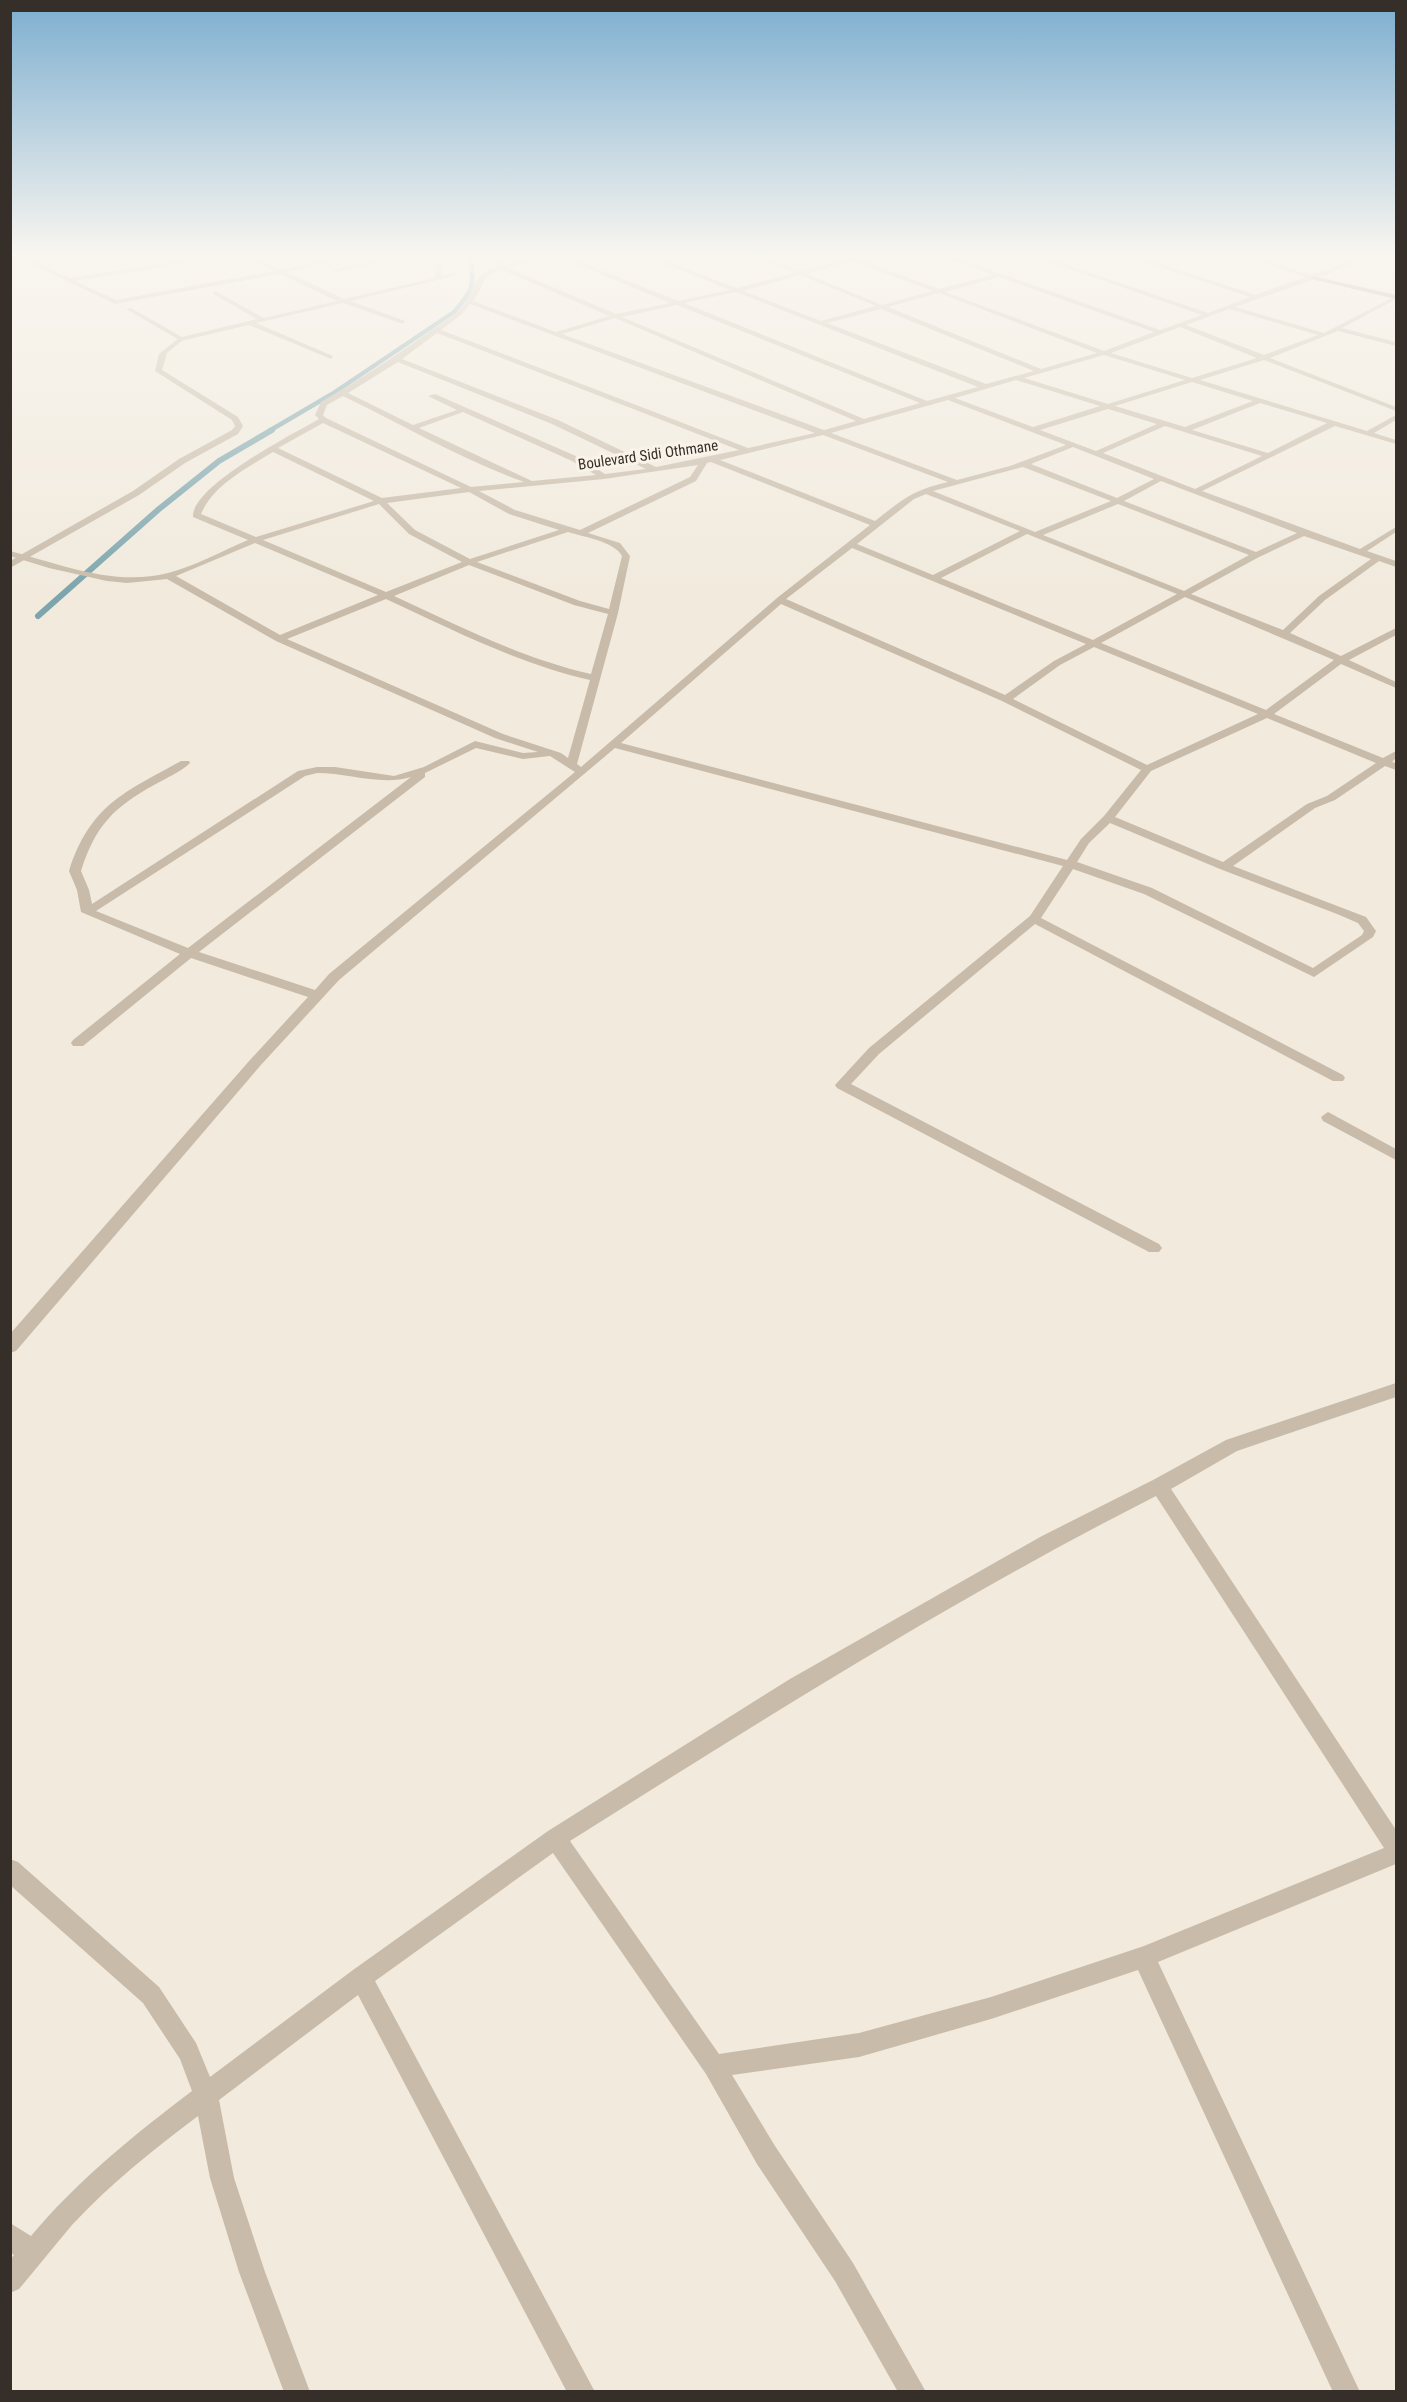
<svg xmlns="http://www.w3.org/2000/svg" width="1407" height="2402" font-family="'Roboto Condensed',sans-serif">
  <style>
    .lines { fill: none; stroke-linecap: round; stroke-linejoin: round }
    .stream-far1 { stroke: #7da5ad; stroke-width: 4.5 }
    .stream { stroke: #7da5ad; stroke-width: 6 }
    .lane { fill: #c8bba9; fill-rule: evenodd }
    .street { fill: #c8bba9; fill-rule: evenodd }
    .secondary { fill: #9c8b7b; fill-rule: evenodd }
    .labels { text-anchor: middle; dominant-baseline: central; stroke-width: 6; stroke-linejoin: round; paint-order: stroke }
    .far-street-label { font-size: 15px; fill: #362f29; stroke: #f9f3e9 }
  </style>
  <rect width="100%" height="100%" fill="#f1eadd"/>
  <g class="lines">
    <path class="stream-far1" d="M 269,431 L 332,394 L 454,312 C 473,289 475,287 470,257"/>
    <path class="stream" d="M 38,616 L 159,509 L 219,461 L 272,430"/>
    <path class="lane" d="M 179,338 L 184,339 L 167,353 L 162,370 L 238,417 L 243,426 L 238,434 L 185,463 L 139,495 L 10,568 L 10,561 L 133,491 L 179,459 L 232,430 L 235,426 L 232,420 L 155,371 L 159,354 Z"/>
    <path class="street" d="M 17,257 L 25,257 L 69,278 L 207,257 L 222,257 L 75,281 L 116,300 L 274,271 L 245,257 L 253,257 L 281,270 L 341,257 L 352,257 L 286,272 L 344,299 L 435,278 L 437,257 L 443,257 L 441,276 L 455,273 L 458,275 L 351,301 L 405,321 L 403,324 L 343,303 L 256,323 L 333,356 L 331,359 L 249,325 L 181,341 L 126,309 L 131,308 L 182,337 L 257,319 L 213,294 L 215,291 L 264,318 L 337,301 L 280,274 L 115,304 Z
      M 389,257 L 401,257 L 335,272 L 332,270 Z
      M 491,257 L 497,257 L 503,266 L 535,257 L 545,257 L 508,268 L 616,314 L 670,303 L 560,257 L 568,257 L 678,301 L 730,290 L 647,257 L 655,257 L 737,288 L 794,273 L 757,257 L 765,257 L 800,271 L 847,259 L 844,257 L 859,257 L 859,259 L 939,289 L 993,275 L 945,257 L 954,257 L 1160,330 L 1202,315 L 1035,257 L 1044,257 L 1208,313 L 1250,297 L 1130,257 L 1139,257 L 1256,295 L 1305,277 L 1244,257 L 1253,257 L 1311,275 L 1360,257 L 1369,257 L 1315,279 L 1235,307 L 1324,333 L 1396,296 L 1396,299 L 1342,328 L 1396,342 L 1396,346 L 1338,331 L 1270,358 L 1396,407 L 1396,411 L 1264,360 L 1200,380 L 1367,431 L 1396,415 L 1396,420 L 1374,433 L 1396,440 L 1396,444 L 1335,426 L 1202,491 L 1360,549 L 1396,527 L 1396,532 L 1367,551 L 1396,561 L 1396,567 L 1379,561 L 1325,600 L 1290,633 L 1341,656 L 1396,628 L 1396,635 L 1349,660 L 1396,682 L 1396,688 L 1341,664 L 1274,714 L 1383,758 L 1396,751 L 1396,758 L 1392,762 L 1396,763 L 1396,770 L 1385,766 L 1335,800 L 1315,808 L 1233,866 L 1366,917 L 1376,931 L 1373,937 L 1314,977 L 1144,894 L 1073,869 L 1041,918 L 1343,1075 L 1345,1078 L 1343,1081 L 1333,1081 L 1035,924 L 879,1054 L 851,1084 L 1159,1244 L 1162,1248 L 1159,1252 L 1149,1252 L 837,1088 L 835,1085 L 869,1048 L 1030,916 L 1063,866 L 615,748 L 339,980 L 260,1066 L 16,1351 L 10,1353 L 10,1334 L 250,1060 L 308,997 L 191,958 L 83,1046 L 73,1046 L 71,1043 L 73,1040 L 180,954 L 81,912 L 77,890 L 69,871 C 90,805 125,792 181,761 L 189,761 L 190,763 C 181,772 166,778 154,785 C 114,807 95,826 81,871 L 89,890 L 92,904 L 298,771 L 317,767 L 335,767 L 394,776 L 424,767 L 475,741 L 523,753 L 538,752 L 495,738 L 276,641 L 167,579 L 127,583 L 107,581 L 49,568 L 10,556 L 10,551 C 60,564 115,587 168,573 C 195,566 222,551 248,540 L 193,517 C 191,486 293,434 319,419 L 315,415 L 321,402 C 359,380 397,355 433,329 C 441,324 449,319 456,313 C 476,295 469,275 497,267 ZM 852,261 L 933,291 L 882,305 L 806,274 ZM 502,270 L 609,316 L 556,332 L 473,301 C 486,285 478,276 502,270 ZM 800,275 L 876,306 L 821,321 L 743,291 ZM 999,277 L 1154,332 L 1104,351 L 945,292 ZM 736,292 L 978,387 L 927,401 L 684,303 ZM 939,293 L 1097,353 L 1041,369 L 888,307 ZM 470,304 L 815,433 L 748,448 L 441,330 L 461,315 ZM 677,305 L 920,403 L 864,419 L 622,317 ZM 881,309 L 1034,371 L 986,384 L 827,323 ZM 1229,309 L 1318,335 L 1264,355 L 1186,325 ZM 615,318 L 856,421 L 824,430 L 562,334 ZM 1180,327 L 1257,358 L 1192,378 L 1111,353 ZM 437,333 L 739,450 L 656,467 L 558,420 L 402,359 ZM 1104,355 L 1185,380 L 1108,404 L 1024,378 ZM 398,362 L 552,424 L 646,469 L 605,474 L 578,457 L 435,394 L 428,396 L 457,410 L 413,425 L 348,393 ZM 1016,380 L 1100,406 L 1033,427 L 955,398 ZM 1192,382 L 1253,401 L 1185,427 L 1115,406 ZM 343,396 C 403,425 460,459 524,482 L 471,487 L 326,418 L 323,415 L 327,405 ZM 948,400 L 1066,445 L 1010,466 L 957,480 L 831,433 ZM 1260,403 L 1327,423 L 1268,453 L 1192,430 ZM 1108,409 L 1157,424 L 1096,451 L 1040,430 ZM 463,412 L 572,461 L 596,475 L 532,481 L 419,428 ZM 323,423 L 461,488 L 382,498 L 278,448 ZM 1165,426 L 1262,456 L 1195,489 L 1103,453 ZM 823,435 L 948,482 C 913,490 903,499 875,521 L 720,460 ZM 1073,447 L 1154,479 L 1117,498 L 1031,464 ZM 273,452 L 374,501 L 256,537 L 201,514 C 213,485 247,468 273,452 ZM 711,462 L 870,525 L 777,598 L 581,767 L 577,764 L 618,613 L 630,556 L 620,543 L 588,533 L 696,481 L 707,463 ZM 698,465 L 690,477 L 580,530 L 515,510 L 479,491 L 604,479 ZM 1023,467 L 1111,501 L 1035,532 L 933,491 ZM 1161,481 L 1297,533 L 1256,552 L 1124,501 ZM 469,492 L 509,514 L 559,530 L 470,559 L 415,530 L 387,503 ZM 926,494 L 1020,531 L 933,575 L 857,544 L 914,499 ZM 379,504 L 409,534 L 462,562 L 386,592 L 263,540 ZM 1118,504 L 1249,555 L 1184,591 L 1043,535 ZM 568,532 C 583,537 614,541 622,556 L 609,609 L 580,601 L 477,562 ZM 1027,534 L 1177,594 L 1093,640 L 941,578 ZM 1304,536 L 1371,559 L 1319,596 L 1283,630 L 1191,594 L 1259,557 ZM 255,543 L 378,595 L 280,635 L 176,576 ZM 852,548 L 1086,644 L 1054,661 L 1005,695 L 786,599 ZM 469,565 L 574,605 L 608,614 L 591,674 C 521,658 459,626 394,596 ZM 1185,597 L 1334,660 L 1266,710 L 1101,643 ZM 386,599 C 453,630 517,663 590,680 L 568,758 L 561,753 L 503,734 L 287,639 ZM 781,604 L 1002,701 L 1141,770 L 1104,816 L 1081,839 L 1067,860 L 621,743 ZM 1094,647 L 1258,714 L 1147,765 L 1013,699 L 1060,665 ZM 1267,718 L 1376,763 L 1327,796 L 1307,804 L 1223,862 L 1115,817 L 1151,771 ZM 476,748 L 523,759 L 550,756 L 575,772 L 329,974 L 315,990 L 199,952 L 425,777 L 425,773 ZM 317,773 C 348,773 381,786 411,777 L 188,948 L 96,911 L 305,776 ZM 1110,823 L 1220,869 L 1337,914 L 1358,923 L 1364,931 L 1362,935 L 1313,968 L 1152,888 L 1077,862 L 1089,843 Z
      M 1328,1112 L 1396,1149 L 1396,1160 L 1323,1121 L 1321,1117 Z
      M 1396,1383 L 1396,1397 L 1237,1451 L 1171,1489 L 1396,1830 L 1396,1864 L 1158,1962 L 1360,2392 L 1333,2392 L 1138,1970 L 991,2019 L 859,2057 L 732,2075 L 775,2146 L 853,2263 L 926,2392 L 898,2392 L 835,2281 L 757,2164 L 706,2074 L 553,1853 L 375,1981 L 595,2392 L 567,2392 L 358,1995 L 219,2100 L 234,2178 L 265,2272 L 310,2392 L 284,2392 L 239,2272 L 210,2178 L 198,2116 C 154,2149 110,2184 72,2225 C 54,2246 37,2268 19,2289 L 10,2293 L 10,2260 L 14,2255 L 10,2252 L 10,2223 L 31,2236 C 78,2180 134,2135 192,2091 L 180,2059 L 143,2003 L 10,1885 L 10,1859 L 18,1862 L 159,1987 L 196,2043 L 210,2077 L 353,1970 L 548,1831 L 790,1679 L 1042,1536 L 1153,1480 L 1226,1440 ZM 1156,1496 L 1384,1848 L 1144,1946 L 991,1997 L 859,2033 L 719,2054 L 570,1841 C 762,1720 953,1599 1156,1496 Z"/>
    <path class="secondary" d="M 1313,276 L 1396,295 L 1396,299 L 1311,279 Z"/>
  </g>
  <linearGradient id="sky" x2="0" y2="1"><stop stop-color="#7daed0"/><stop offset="0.43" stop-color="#f9f6f0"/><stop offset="1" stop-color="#f9f6f0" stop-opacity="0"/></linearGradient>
  <rect width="1407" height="593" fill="url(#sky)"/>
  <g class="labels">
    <g class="far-street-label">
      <text transform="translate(648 455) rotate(-8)">Boulevard Sidi Othmane</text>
    </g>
  </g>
  <rect width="1407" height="2402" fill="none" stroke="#362f29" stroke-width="24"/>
</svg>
